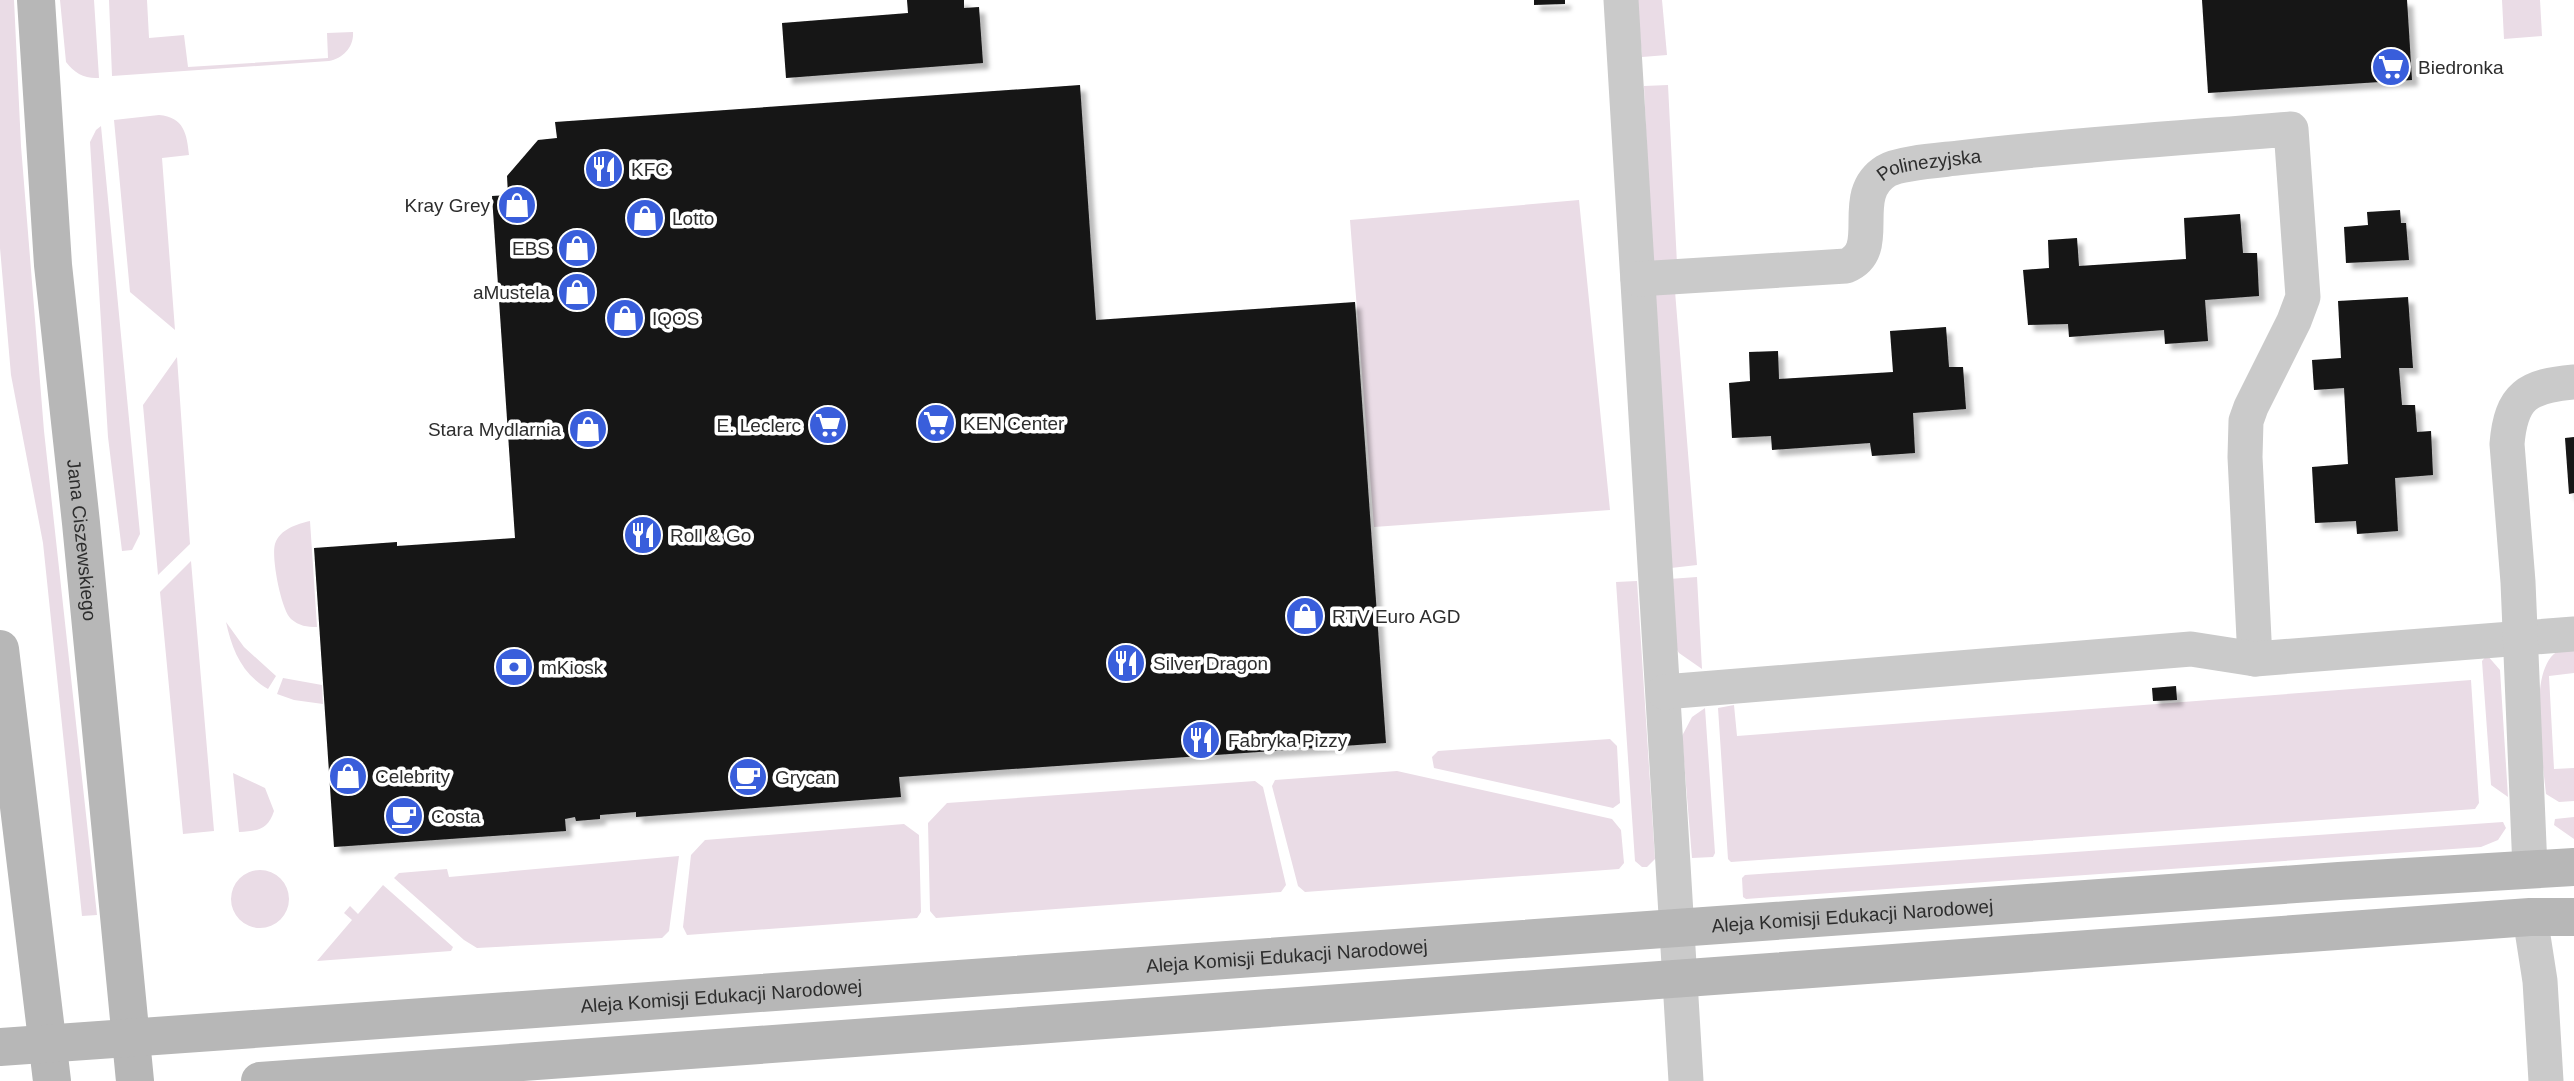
<svg xmlns="http://www.w3.org/2000/svg" width="2574" height="1081" font-family="Helvetica,sans-serif">
  <style>
    .green { fill: #eadce6 }
    .building { fill: #141414; filter: url(#shadow) }
    .lines { fill: none; stroke-linecap: round; stroke-linejoin: round }
    .street { stroke: #cacaca; stroke-width: 35 }
    .secondary { stroke: #b7b7b7; stroke-width: 38 }
    .labels { text-anchor: middle; dominant-baseline: central; stroke-width: 7; stroke-linejoin: round; paint-order: stroke }
    .poi-label { font-size: 19px; fill: #2d2d2d; stroke: #fff; text-anchor: start }
    .street-label { font-size: 19px; fill: #2d2d2d; stroke: #fff }
  </style>
  <defs>
    <filter id="shadow"><feDropShadow dx="6" dy="6" stdDeviation="2" flood-color="#0004"/></filter>
  </defs>
  <rect width="100%" height="100%" fill="#fff"/>
  <path class="green" d="M 0,0 L 14,0 L 21,146 L 44,431 L 97,915 L 82,916 L 43,543 L 11,375 L 0,248 Z
    M 60,0 L 94,0 L 99,78 C 85,79 74,73 66,62 Z
    M 109,0 L 147,0 L 149,38 L 184,35 L 188,67 L 328,58 L 327,33 L 353,32 C 354,47 343,58 329,61 L 112,76 Z
    M 1637,0 L 1662,0 L 1667,55 L 1642,57 Z
    M 2502,0 L 2540,0 L 2542,36 L 2504,39 Z
    M 1668,85 L 1677,264 L 1652,265 L 1644,86 Z
    M 159,115 C 184,117 187,134 189,155 L 162,158 L 175,330 L 130,292 L 114,120 Z
    M 101,126 L 140,534 L 132,550 L 122,551 L 108,437 L 90,142 L 96,130 Z
    M 1579,200 L 1610,510 L 1374,527 L 1350,220 Z
    M 1675,291 L 1697,565 L 1671,568 L 1651,293 Z
    M 177,357 L 190,544 L 158,575 L 143,405 Z
    M 310,521 L 317,627 C 307,627 299,626 291,619 C 281,610 271,557 275,544 C 280,529 297,524 310,521 Z
    M 191,561 L 214,831 L 183,834 L 160,592 Z
    M 1697,577 L 1702,669 L 1679,653 L 1673,644 L 1669,579 Z
    M 1637,581 L 1655,859 L 1647,867 L 1642,867 L 1635,861 L 1616,582 Z
    M 226,622 L 244,647 L 276,676 L 268,689 C 242,674 232,650 226,622 Z
    M 2574,642 L 2574,673 L 2549,676 L 2554,769 L 2574,768 L 2574,801 L 2559,802 L 2546,794 C 2543,760 2529,685 2551,657 C 2557,650 2566,647 2574,642 Z
    M 2487,655 L 2500,670 L 2508,797 L 2491,785 L 2482,661 Z
    M 283,678 L 322,685 L 323,704 L 294,700 L 277,694 Z
    M 2471,680 L 2479,803 L 2475,809 L 1731,862 L 1728,859 L 1718,708 L 1734,705 L 1737,736 Z
    M 1705,708 L 1715,853 L 1713,857 L 1692,858 L 1682,736 L 1692,717 Z
    M 1610,739 L 1617,746 L 1620,803 L 1613,808 L 1434,768 L 1432,757 L 1438,751 Z
    M 1397,771 L 1612,819 L 1621,830 L 1624,863 L 1619,869 L 1305,892 L 1298,886 L 1272,786 L 1275,780 Z
    M 233,773 L 265,788 L 274,811 C 268,830 257,831 239,832 Z
    M 1255,781 L 1263,787 L 1286,885 L 1281,892 L 936,918 L 930,911 L 928,823 L 947,803 Z
    M 2574,817 L 2574,839 L 2554,825 L 2555,819 Z
    M 2503,822 L 2506,828 L 2498,840 L 2481,847 L 1746,899 L 1743,897 L 1742,878 L 1745,875 Z
    M 904,824 L 919,835 L 921,912 L 917,918 L 687,935 L 683,927 L 691,855 L 705,840 Z
    M 679,856 L 669,931 L 662,938 L 477,948 L 464,940 L 394,878 L 399,873 L 447,869 L 449,877 Z
    M231 899a29 29 0 1 1 58 0a29 29 0 1 1-58 0Z
    M 383,885 L 453,947 L 451,951 L 317,961 L 352,920 L 344,913 L 350,906 L 358,914 Z"/>
  <path class="building" d="M 907,0 L 964,0 L 964,8 L 979,7 L 983,63 L 786,78 L 782,23 L 908,13 Z
    M 1534,0 L 1565,0 L 1565,4 L 1534,5 Z
    M 2202,0 L 2407,0 L 2412,80 L 2208,93 Z
    M 1080,85 L 1096,320 L 1355,302 L 1386,743 L 899,777 L 901,797 L 636,817 L 636,812 L 600,815 L 600,819 L 576,821 L 575,817 L 565,819 L 566,831 L 334,847 L 314,548 L 397,542 L 397,546 L 515,538 L 492,196 L 508,195 L 507,176 L 538,140 L 557,138 L 555,122 Z
    M 2400,210 L 2401,223 L 2406,223 L 2409,260 L 2346,263 L 2344,227 L 2368,225 L 2367,212 Z
    M 2240,214 L 2243,253 L 2257,253 L 2259,296 L 2205,300 L 2208,341 L 2165,344 L 2164,330 L 2069,337 L 2068,324 L 2028,325 L 2023,270 L 2049,268 L 2048,240 L 2077,238 L 2079,266 L 2186,259 L 2184,218 Z
    M 2408,297 L 2413,368 L 2399,368 L 2402,405 L 2415,405 L 2417,432 L 2431,431 L 2433,475 L 2395,478 L 2398,531 L 2357,534 L 2356,521 L 2315,523 L 2312,467 L 2348,464 L 2344,388 L 2314,390 L 2312,360 L 2341,358 L 2338,301 Z
    M 1946,327 L 1949,367 L 1963,367 L 1966,409 L 1913,413 L 1915,453 L 1872,456 L 1870,443 L 1772,450 L 1771,436 L 1732,438 L 1729,383 L 1750,381 L 1749,352 L 1778,351 L 1779,379 L 1893,372 L 1890,331 Z
    M 2574,437 L 2574,493 L 2569,494 L 2565,438 Z
    M 2176,686 L 2177,700 L 2153,701 L 2152,688 Z"/>
  <g class="lines">
    <g class="street">
      <path d="M 1621,0 L 1686,1081"/>
      <path id="s1" d="M 1638,279 L 1846,266 C 1886,250 1846,196 1886,171 C 1898,163 1942,160 1958,158 C 2069,145 2181,138 2291,129 L 2303,297 L 2294,321 L 2251,407 L 2246,421 L 2245,457 L 2255,659"/>
      <path d="M 1664,692 L 2191,649 L 2255,659 L 2574,634"/>
      <path d="M 2530,869 L 2518,582 L 2507,444 C 2511,395 2528,386 2574,382"/>
      <path d="M 2530,917 L 2540,981 L 2546,1081"/>
    </g>
    <g class="secondary">
      <path id="s2" d="M 36,0 L 53,265 L 81,523 L 135,1081"/>
      <path d="M 0,649 L 52,1081"/>
      <path id="s3" d="M 0,1047 L 2339,881 L 2574,867"/>
      <path d="M 260,1081 L 2530,917 L 2574,917"/>
    </g>
  </g>
  <defs>
    <symbol id="supermarket-disc" viewBox="-11 -11 22 22"><circle r="9.5" fill="#395edb" stroke="#fff"/><path d="M-6-5.5h2.5l.6 2H6L4.5 2H-2.5L-4.4-4H-6ZM-1.5 3.2a1.3 1.3 0 1 0 .1 0ZM3 3.2a1.3 1.3 0 1 0 .1 0Z" fill="#fff"/></symbol>
    <symbol id="restaurant-disc" viewBox="-11 -11 22 22"><circle r="9.5" fill="#395edb" stroke="#fff"/><path d="M-5-6h1v4h1v-4h1v4h1v-4h1v5L-1.5 .5V6h-2V.5L-5-1ZM5-6V6H3V1.5H1.5Q1.5-4 5-6Z" fill="#fff"/></symbol>
    <symbol id="shop-disc" viewBox="-11 -11 22 22"><circle r="9.5" fill="#395edb" stroke="#fff"/><path d="M-5-2.5h2.3a2.7 3.5 0 0 1 5.4 0H5L5.5 6h-11ZM-1.5-2.5h3a1.5 2.3 0 0 0-3 0Z" fill="#fff"/></symbol>
    <symbol id="bank-disc" viewBox="-11 -11 22 22"><circle r="9.5" fill="#395edb" stroke="#fff"/><path d="M-6-4H6V4H-6ZM0-2.3a2.3 2.3 0 1 0 0 4.6a2.3 2.3 0 1 0 0-4.6Z" fill="#fff"/></symbol>
    <symbol id="cafe-disc" viewBox="-11 -11 22 22"><circle r="9.5" fill="#395edb" stroke="#fff"/><path d="M-5.5-4.5H6V0H3Q3 3.5 0 3.5H-2.5Q-5.5 3.5-5.5 0ZM3-3.2v2h1.7v-2ZM-6 4.5H4V6H-6Z" fill="#fff"/></symbol>
  </defs>
  <g fill-rule="evenodd">
    <use href="#supermarket-disc" x="2369" y="45" width="44" height="44"/>
    <use href="#restaurant-disc" x="582" y="147" width="44" height="44"/>
    <use href="#shop-disc" x="495" y="183" width="44" height="44"/>
    <use href="#shop-disc" x="623" y="196" width="44" height="44"/>
    <use href="#shop-disc" x="555" y="226" width="44" height="44"/>
    <use href="#shop-disc" x="555" y="270" width="44" height="44"/>
    <use href="#shop-disc" x="603" y="296" width="44" height="44"/>
    <use href="#supermarket-disc" x="914" y="401" width="44" height="44"/>
    <use href="#supermarket-disc" x="806" y="403" width="44" height="44"/>
    <use href="#shop-disc" x="566" y="407" width="44" height="44"/>
    <use href="#restaurant-disc" x="621" y="513" width="44" height="44"/>
    <use href="#shop-disc" x="1283" y="594" width="44" height="44"/>
    <use href="#restaurant-disc" x="1104" y="641" width="44" height="44"/>
    <use href="#bank-disc" x="492" y="645" width="44" height="44"/>
    <use href="#restaurant-disc" x="1179" y="718" width="44" height="44"/>
    <use href="#shop-disc" x="326" y="754" width="44" height="44"/>
    <use href="#cafe-disc" x="726" y="755" width="44" height="44"/>
    <use href="#cafe-disc" x="382" y="794" width="44" height="44"/>
  </g>
  <g class="labels">
    <g class="poi-label">
      <text x="2418" y="67">Biedronka</text>
      <text x="631" y="169">KFC</text>
      <text x="490" y="205" text-anchor="end">Kray Grey</text>
      <text x="672" y="218">Lotto</text>
      <text x="550" y="248" text-anchor="end">EBS</text>
      <text x="550" y="292" text-anchor="end">aMustela</text>
      <text x="652" y="318">IQOS</text>
      <text x="963" y="423">KEN Center</text>
      <text x="801" y="425" text-anchor="end">E. Leclerc</text>
      <text x="561" y="429" text-anchor="end">Stara Mydlarnia</text>
      <text x="670" y="535">Roll &amp; Go</text>
      <text x="1332" y="616">RTV Euro AGD</text>
      <text x="1153" y="663">Silver Dragon</text>
      <text x="541" y="667">mKiosk</text>
      <text x="1228" y="740">Fabryka Pizzy</text>
      <text x="375" y="776">Celebrity</text>
      <text x="775" y="777">Grycan</text>
      <text x="431" y="816">Costa</text>
    </g>
    <g class="street-label">
      <text stroke="none"><textPath href="#s1" startOffset="362">Polinezyjska</textPath></text>
      <text stroke="none"><textPath href="#s2" startOffset="542">Jana Ciszewskiego</textPath></text>
      <text stroke="none"><textPath href="#s3" startOffset="1857">Aleja Komisji Edukacji Narodowej</textPath></text>
      <text stroke="none"><textPath href="#s3" startOffset="1290">Aleja Komisji Edukacji Narodowej</textPath></text>
      <text stroke="none"><textPath href="#s3" startOffset="723">Aleja Komisji Edukacji Narodowej</textPath></text>
    </g>
  </g>
</svg>
